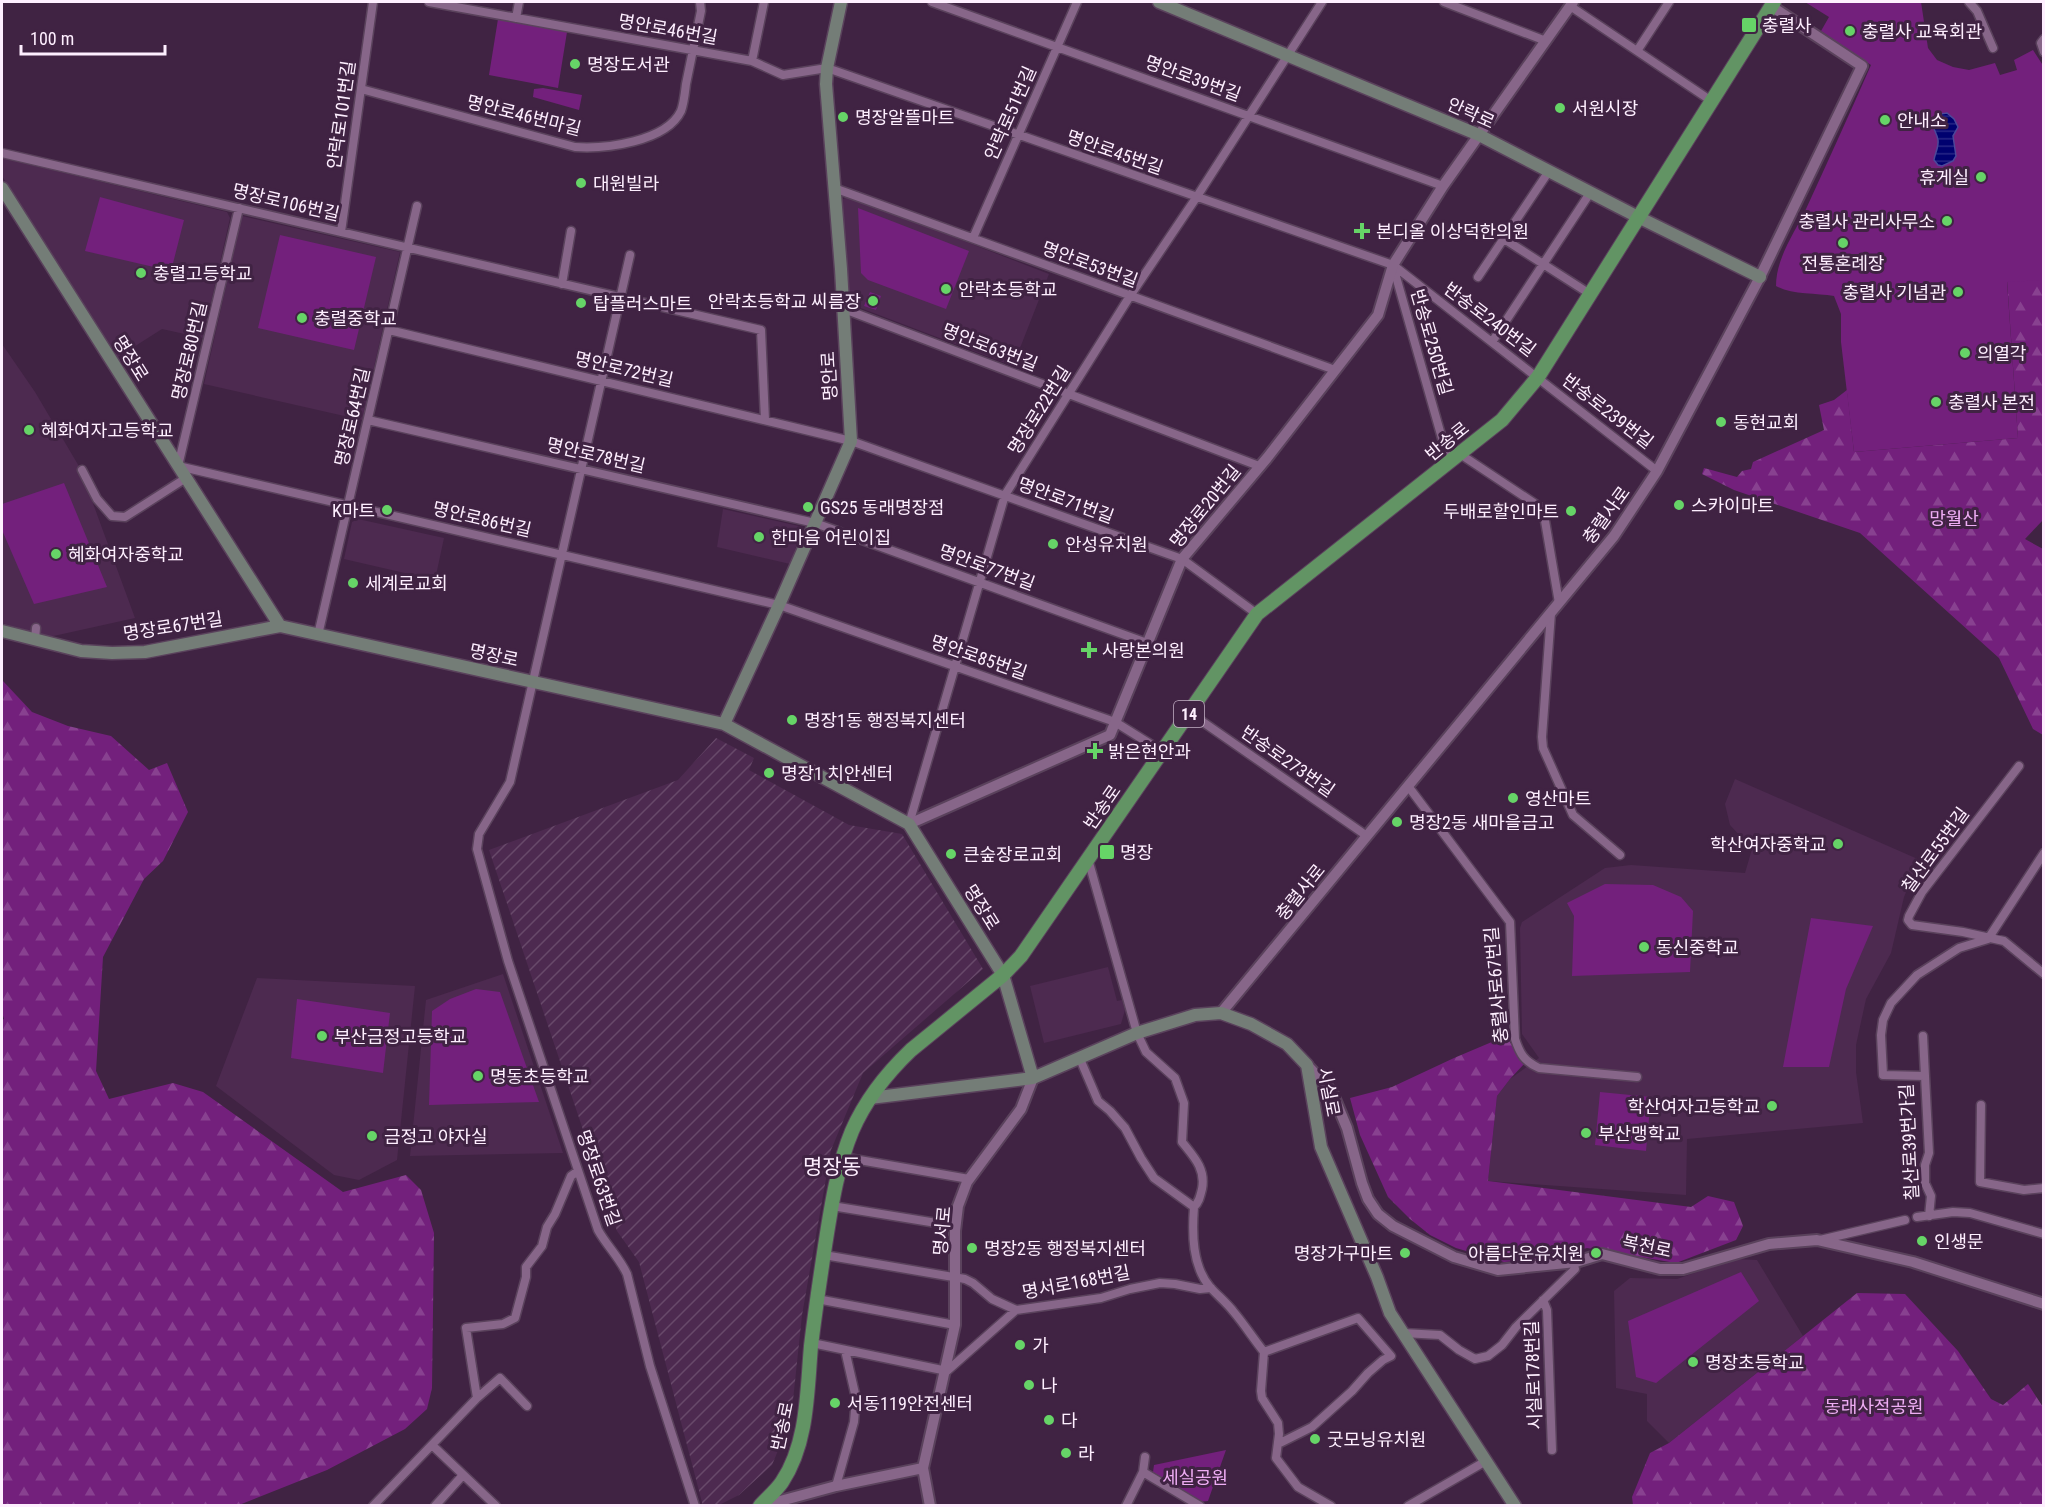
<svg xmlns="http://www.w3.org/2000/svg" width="2045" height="1507" font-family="'Roboto Condensed','Noto Sans KR',sans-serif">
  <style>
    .built { fill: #4d2a50 }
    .industrial { fill: url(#industrial-furrows) }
    .forest { fill: url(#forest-firs) }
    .green { fill: #73207c }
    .water { fill: url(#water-rules); stroke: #4c489a; stroke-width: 1.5 }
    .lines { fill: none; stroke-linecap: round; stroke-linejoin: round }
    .minor-casing { stroke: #5a425c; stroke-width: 11 }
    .tertiary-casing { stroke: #5a425c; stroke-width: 14 }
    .secondary-casing { stroke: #5a425c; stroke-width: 15 }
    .primary-casing { stroke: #5a425c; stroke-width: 16 }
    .minor { stroke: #876689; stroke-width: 8 }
    .tertiary { stroke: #876689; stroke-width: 10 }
    .secondary { stroke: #747d77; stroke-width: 12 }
    .primary { stroke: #629464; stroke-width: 14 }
    .poi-dot { fill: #66d467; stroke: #402343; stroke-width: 2 }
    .labels { text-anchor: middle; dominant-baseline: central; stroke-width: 6; stroke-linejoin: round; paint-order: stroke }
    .shield { fill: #402343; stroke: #c5b2c7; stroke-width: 1.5 }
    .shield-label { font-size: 16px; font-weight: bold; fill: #feefff }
    .poi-label { font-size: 18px; fill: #feefff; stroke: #402343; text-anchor: start }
    .street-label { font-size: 18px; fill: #feefff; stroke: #402343 }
    .park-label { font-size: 18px; fill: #efadf5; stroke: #402343 }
    .quarter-label { font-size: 21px; fill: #feefff; stroke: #402343 }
  </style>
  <defs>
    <pattern id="industrial-furrows" width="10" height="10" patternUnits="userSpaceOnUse" patternTransform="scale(1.5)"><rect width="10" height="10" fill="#4d2a50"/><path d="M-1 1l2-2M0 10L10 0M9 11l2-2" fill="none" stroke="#68496a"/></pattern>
    <pattern id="forest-firs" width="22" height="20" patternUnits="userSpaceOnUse" patternTransform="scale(1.5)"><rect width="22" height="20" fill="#73207c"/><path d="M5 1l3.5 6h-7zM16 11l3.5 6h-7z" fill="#884190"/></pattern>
    <pattern id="water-rules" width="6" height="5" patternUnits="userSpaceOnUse" patternTransform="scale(1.5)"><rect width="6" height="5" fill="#00016f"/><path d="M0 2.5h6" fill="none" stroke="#262685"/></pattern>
  </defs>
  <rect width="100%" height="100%" fill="#402343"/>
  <path class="built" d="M 2,158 L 227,212 L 230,218 L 203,338 L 162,329 L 118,357 L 2,176 Z
    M 848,196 L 1049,274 L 1013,366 L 850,304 L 842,200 Z
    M 242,216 L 400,252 L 362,420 L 204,384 Z
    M 2,344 L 35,392 L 80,468 L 135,618 L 49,637 L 2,623 Z
    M 723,509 L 803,527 L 790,564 L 717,547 Z
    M 358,519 L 444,538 L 435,580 L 344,559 L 352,522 Z
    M 1735,779 L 1920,860 L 1904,897 L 1891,953 L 1866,999 L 1856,1045 L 1856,1072 L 1863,1123 L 1687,1139 L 1686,1195 L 1488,1181 L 1497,1096 L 1510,1079 L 1539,1058 L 1522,1034 L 1520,928 L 1522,922 L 1605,868 L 1631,865 L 1745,873 L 1752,849 L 1730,825 L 1725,804 Z
    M 1108,967 L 1117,1001 L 1122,1000 L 1125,1010 L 1121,1024 L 1044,1043 L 1030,986 Z
    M 503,974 L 563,1153 L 410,1156 L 426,1000 Z
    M 257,978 L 415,986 L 397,1160 L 359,1180 L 334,1175 L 216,1086 Z
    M 1735,1259 L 1757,1260 L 1803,1336 L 1669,1443 L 1647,1421 L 1647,1394 L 1616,1388 L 1614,1291 L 1630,1278 L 1677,1279 Z"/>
  <path class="industrial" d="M 716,738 L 754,758 L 749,770 L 849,825 L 902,834 L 983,969 L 863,1073 L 831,1150 L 802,1315 L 791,1419 L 772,1465 L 739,1495 L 719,1505 L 703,1506 L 639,1262 L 617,1231 L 489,850 L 678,780 Z"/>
  <path class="forest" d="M 2043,277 L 2043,520 L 2025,539 L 2043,549 L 2043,735 L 2033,729 L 1999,658 L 1860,533 L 1734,490 L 1702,474 L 1704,468 L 1737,477 L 1742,471 L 1751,469 L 1753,462 L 1824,430 L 1819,405 L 1834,400 L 1847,390 L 1854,452 L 2018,438 L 2007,280 L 1975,279 L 2042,280 Z
    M 2,680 L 32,712 L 68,726 L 111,736 L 149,770 L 167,763 L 188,812 L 163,861 L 144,879 L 103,957 L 96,1071 L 109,1099 L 173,1083 L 203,1092 L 343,1192 L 406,1175 L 421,1190 L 434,1233 L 432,1388 L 427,1409 L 405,1429 L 327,1470 L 239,1505 L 2,1505 L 2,1020 L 4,1019 L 2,1012 Z
    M 1506,1036 L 1524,1064 L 1510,1079 L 1497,1096 L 1488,1181 L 1691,1207 L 1708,1196 L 1734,1202 L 1743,1226 L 1736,1240 L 1676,1263 L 1587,1248 L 1555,1257 L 1504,1262 L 1456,1248 L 1430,1235 L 1410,1219 L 1388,1197 L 1360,1135 L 1350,1098 L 1392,1087 L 1454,1058 Z
    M 1857,1293 L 1905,1294 L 1958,1351 L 1991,1399 L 2003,1405 L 2028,1384 L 2043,1407 L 2043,1505 L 1633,1505 L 1632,1497 L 1650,1453 L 1669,1443 Z"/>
  <path class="green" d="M 1805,2 L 1921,2 L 1928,48 L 1937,60 L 1953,67 L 1969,70 L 1995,63 L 2000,75 L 2017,70 L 2014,60 L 2033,50 L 2044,67 L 2044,277 L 2042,280 L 2007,282 L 2018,438 L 1854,452 L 1841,342 L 1841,314 L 1834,296 C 1816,293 1791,295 1776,286 C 1776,258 1794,234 1806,209 C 1828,161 1850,113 1871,65 L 1821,31 L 1829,17 Z
    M 498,19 L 567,32 L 558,88 L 489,75 Z
    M 543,88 L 582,95 L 579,110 L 533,97 L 534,89 Z
    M 100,197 L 184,220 L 171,271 L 85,251 Z
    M 858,208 L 969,251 L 946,309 L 868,280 L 861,273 Z
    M 280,235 L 376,257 L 354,350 L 258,328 Z
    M 870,292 L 881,296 L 876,310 L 864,306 Z
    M 64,483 L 107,587 L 34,604 L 2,530 L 2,504 Z
    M 1605,884 L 1653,885 L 1681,897 L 1693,911 L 1690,972 L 1572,976 L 1574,916 L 1567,903 Z
    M 1811,918 L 1873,926 L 1846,989 L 1829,1067 L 1783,1067 Z
    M 476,989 L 500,992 L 539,1102 L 429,1105 L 432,1011 L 450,999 Z
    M 297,999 L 390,1013 L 383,1073 L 291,1058 Z
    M 1600,1092 L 1651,1097 L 1646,1151 L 1595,1145 Z
    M 1741,1272 L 1759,1301 L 1656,1383 L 1636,1377 L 1628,1321 Z
    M 1226,1450 L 1208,1501 L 1199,1502 L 1153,1472 L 1154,1465 Z"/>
  <path class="water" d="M 1940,112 L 1941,114 L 1947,113 L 1954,119 L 1958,127 L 1953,136 L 1956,156 L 1953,161 L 1942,166 L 1938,165 L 1934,160 C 1935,153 1939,147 1938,140 C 1936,128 1926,124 1940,112 Z"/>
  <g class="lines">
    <defs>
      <path id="minor" d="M 429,2 L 752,61 L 783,75 L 827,68 L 1393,265 L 1657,471
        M 932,2 L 1443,186
        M 1444,2 L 1546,41
        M 1969,2 L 1977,11 L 1993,48
        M 1570,6 L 1710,100
        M 516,18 L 519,2
        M 2044,39 L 2041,43 L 2044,52
        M 1637,51 L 1669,2
        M 752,61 L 764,2
        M 361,89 L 575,147 C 605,149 666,142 681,111 C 684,103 685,92 686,84 C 691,59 696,35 701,11 L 700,2
        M 2,153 L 761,330 L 765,420
        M 834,188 L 1335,370
        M 239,208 L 178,466 L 779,605 L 1115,722 L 1163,752
        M 341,232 L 373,2
        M 973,238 L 1077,2
        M 1504,239 L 1590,294
        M 630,255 L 510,782 L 479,834 L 477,849 L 508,961 L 598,1230 C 607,1246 619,1257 627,1274 L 650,1366 L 695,1506
        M 1393,266 L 1449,463
        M 1478,277 L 1549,171
        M 562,284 L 571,231
        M 844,309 L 1259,466
        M 389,330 L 851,441 L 1182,559 L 1257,614
        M 1492,342 L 1590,193
        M 368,420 L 815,523 L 1147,643
        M 1460,454 L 1543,509 L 1559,603
        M 82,470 L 97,499 L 112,516 L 125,517 L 186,478
        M 1551,613 L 1542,737 L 1543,748 L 1573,815 L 1620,855
        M 318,635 L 417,206
        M 35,640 L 36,628
        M 1190,713 L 1367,836
        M 2019,766 L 1922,892 L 1909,916 L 1908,920 L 1912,925 L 1963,932 L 2004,941 L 2044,974
        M 1408,786 L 1510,922 L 1515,1039 C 1520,1054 1524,1061 1539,1068 L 1637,1077
        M 909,824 L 1005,495 L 1130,296 L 1196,198 L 1322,2
        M 1088,859 L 1137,1033 L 1146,1052 L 1175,1078 L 1184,1103 L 1182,1142 C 1194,1157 1206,1169 1202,1189 C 1200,1197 1199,1202 1194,1207 C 1192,1233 1192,1266 1210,1287 C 1217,1295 1226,1302 1233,1311 C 1244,1324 1253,1338 1264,1352 L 1261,1391 L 1262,1398 L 1278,1423 L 1279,1434 L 1276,1458 L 1298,1487 L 1331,1506
        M 1923,1036 L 1925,1076
        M 1080,1059 L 1098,1101 L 1110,1111 L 1125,1128 L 1141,1158 L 1154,1178 L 1194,1207
        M 1981,1105 L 1980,1182 L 2024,1190 L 2044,1188
        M 842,1157 L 969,1179
        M 832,1206 L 955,1226
        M 1929,1216 L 1931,1196 L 1925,1183 L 1925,1165 L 1929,1153 L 1925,1076 L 1883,1075 L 1881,1035 L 1883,1020 L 1891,1003 L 1917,975 L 1959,948 L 1988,939 L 2044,853
        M 1917,1217 L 1953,1212 L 1970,1213 L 2044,1234
        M 1820,1240 L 1905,1220
        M 824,1255 L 965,1279 L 973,1283 L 992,1299 L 1016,1310 L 1101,1298 L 1130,1289 L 1160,1283 L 1175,1284 L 1200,1289 L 1211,1288
        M 817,1299 L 955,1325
        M 1543,1300 L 1547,1310 L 1552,1450
        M 1403,1333 L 1440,1335 L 1459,1350 L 1475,1359 L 1488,1356 L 1502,1345 L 1516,1327 L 1575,1269 L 1573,1262
        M 812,1343 L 947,1371 L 1016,1310
        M 1264,1352 L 1358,1318 L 1391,1356 L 1383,1360 L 1368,1373 L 1352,1391 L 1312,1427 L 1278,1444
        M 477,1398 L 500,1378 L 527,1406
        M 432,1445 L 496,1506
        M 1143,1472 L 1200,1506
        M 836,1486 L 854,1422 L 856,1398 L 845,1350
        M 373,1506 L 477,1398 L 466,1328 L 503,1324 L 515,1318 L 526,1277 L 526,1267 L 542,1246 L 547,1227 L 555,1214 L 571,1176 L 578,1171
        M 435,1506 L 463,1475
        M 1126,1506 L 1143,1472 L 1145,1457
        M 1408,1506 L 1486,1461"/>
      <path id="tertiary" d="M 909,824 L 1110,735 L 1182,559 L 1267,458 L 1378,315 L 1393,265 L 1443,186 L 1573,2
        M 1221,1013 L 1614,536 L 1657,471 L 1760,277 L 1862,66 L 1771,6
        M 1307,1065 L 1332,1092 L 1347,1128 L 1362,1183 L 1368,1199 L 1378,1214 L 1393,1226 L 1454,1257 L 1498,1270 L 1576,1262 L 1602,1254 L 1660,1269 L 1683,1269 L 1769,1244 L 1817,1240 L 1913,1262 L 2044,1304
        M 762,1506 L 836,1486 L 923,1468
        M 930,1506 L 923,1468 L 955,1325 L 955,1231 L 958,1206 L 967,1182 L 1021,1109 L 1033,1078"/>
      <path id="secondary" d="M 1159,2 L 1479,135 L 1638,217 L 1760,277
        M 2,188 L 280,626
        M 2,631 L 81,651 L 112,653 L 145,652 L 280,626 L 724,724 L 909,824 L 1003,975 L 1033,1078
        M 724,724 L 779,605 L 851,441 L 841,269 L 826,84 L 827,68 L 841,2
        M 870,1098 L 1033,1078 L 1137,1033 L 1195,1015 L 1221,1013 L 1251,1024 L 1287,1044 L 1307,1065 L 1321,1147 L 1377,1277 L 1390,1313 L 1515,1506"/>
      <path id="primary" d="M 760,1506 C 767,1498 776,1491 782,1482 C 808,1443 807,1391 811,1346 C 815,1312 820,1279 825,1246 C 831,1208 837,1167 852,1131 C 865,1101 887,1073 911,1050 L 1003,975 L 1021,956 L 1257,614 L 1502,420 L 1538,377 L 1774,2"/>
    </defs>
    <use href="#minor" class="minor-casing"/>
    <use href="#tertiary" class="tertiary-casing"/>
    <use href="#secondary" class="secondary-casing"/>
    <use href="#primary" class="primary-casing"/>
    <use href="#minor" class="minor"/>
    <use href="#tertiary" class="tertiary"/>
    <use href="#secondary" class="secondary"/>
    <use href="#primary" class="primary"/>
  </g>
  <g class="poi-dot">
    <rect x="1741" y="17" width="16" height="16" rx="3"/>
    <circle cx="1850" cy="31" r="6"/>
    <circle cx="575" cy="64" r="6"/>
    <circle cx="1560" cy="108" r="6"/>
    <circle cx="843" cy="117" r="6"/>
    <circle cx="1885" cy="120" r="6"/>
    <circle cx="1981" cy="177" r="6"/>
    <circle cx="581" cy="183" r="6"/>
    <circle cx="1947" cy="221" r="6"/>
    <path d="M1359 222h6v6h6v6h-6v6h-6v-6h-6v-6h6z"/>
    <circle cx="1843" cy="243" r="6"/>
    <circle cx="141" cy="273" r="6"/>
    <circle cx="946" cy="289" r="6"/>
    <circle cx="1958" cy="292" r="6"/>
    <circle cx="873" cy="301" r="6"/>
    <circle cx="581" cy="303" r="6"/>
    <circle cx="302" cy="318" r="6"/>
    <circle cx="1965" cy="353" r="6"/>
    <circle cx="1936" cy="402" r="6"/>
    <circle cx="1721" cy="422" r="6"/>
    <circle cx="29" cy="430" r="6"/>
    <circle cx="1679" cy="505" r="6"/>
    <circle cx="808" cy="507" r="6"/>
    <circle cx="387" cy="510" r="6"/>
    <circle cx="1571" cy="511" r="6"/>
    <circle cx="759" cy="537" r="6"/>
    <circle cx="1053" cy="544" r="6"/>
    <circle cx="56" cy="554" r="6"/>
    <circle cx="353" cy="583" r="6"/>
    <path d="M1086 641h6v6h6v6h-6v6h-6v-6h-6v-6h6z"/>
    <circle cx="792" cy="720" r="6"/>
    <path d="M1092 742h6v6h6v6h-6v6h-6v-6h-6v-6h6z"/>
    <circle cx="769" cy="773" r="6"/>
    <circle cx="1513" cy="798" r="6"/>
    <circle cx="1397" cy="822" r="6"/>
    <circle cx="1838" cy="844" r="6"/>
    <rect x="1099" y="844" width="16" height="16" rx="3"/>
    <circle cx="951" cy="854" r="6"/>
    <circle cx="1644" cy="947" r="6"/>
    <circle cx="322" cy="1036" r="6"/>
    <circle cx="478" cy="1076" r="6"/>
    <circle cx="1772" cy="1106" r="6"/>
    <circle cx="1586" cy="1133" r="6"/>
    <circle cx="372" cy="1136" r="6"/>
    <circle cx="1922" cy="1241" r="6"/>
    <circle cx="972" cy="1248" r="6"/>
    <circle cx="1405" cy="1253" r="6"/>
    <circle cx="1596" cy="1253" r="6"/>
    <circle cx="1020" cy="1345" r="6"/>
    <circle cx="1693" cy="1362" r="6"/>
    <circle cx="1029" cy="1385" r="6"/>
    <circle cx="835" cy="1403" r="6"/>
    <circle cx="1049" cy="1420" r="6"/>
    <circle cx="1315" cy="1439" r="6"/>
    <circle cx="1066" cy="1453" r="6"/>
  </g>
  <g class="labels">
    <rect class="shield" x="1174" y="701" width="30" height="26" rx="4.5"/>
    <g class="shield-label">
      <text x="1189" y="714">14</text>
    </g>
    <g class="poi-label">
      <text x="1762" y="25">충렬사</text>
      <text x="1862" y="31">충렬사 교육회관</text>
      <text x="587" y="64">명장도서관</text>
      <text x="1572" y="108">서원시장</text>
      <text x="855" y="117">명장알뜰마트</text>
      <text x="1897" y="120">안내소</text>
      <text x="1969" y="177" text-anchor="end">휴게실</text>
      <text x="593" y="183">대원빌라</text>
      <text x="1935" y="221" text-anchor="end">충렬사 관리사무소</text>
      <text x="1376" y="231">본디올 이상덕한의원</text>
      <text x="1843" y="263" text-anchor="middle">전통혼례장</text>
      <text x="153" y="273">충렬고등학교</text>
      <text x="958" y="289">안락초등학교</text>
      <text x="1946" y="292" text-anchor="end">충렬사 기념관</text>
      <text x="861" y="301" text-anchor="end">안락초등학교 씨름장</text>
      <text x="593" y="303">탑플러스마트</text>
      <text x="314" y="318">충렬중학교</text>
      <text x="1977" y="353">의열각</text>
      <text x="1948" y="402">충렬사 본전</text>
      <text x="1733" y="422">동현교회</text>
      <text x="41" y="430">혜화여자고등학교</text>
      <text x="1691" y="505">스카이마트</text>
      <text x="820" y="507">GS25 동래명장점</text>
      <text x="375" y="510" text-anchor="end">K마트</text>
      <text x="1559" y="511" text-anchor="end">두배로할인마트</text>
      <text x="771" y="537">한마음 어린이집</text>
      <text x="1065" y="544">안성유치원</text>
      <text x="68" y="554">혜화여자중학교</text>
      <text x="365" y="583">세계로교회</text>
      <text x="1102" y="650">사랑본의원</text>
      <text x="804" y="720">명장1동 행정복지센터</text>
      <text x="1108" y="751">밝은현안과</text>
      <text x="781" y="773">명장1 치안센터</text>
      <text x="1525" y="798">영산마트</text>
      <text x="1409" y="822">명장2동 새마을금고</text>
      <text x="1826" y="844" text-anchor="end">학산여자중학교</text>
      <text x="1120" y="852">명장</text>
      <text x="963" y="854">큰숲장로교회</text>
      <text x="1656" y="947">동신중학교</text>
      <text x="334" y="1036">부산금정고등학교</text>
      <text x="490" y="1076">명동초등학교</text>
      <text x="1760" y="1106" text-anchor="end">학산여자고등학교</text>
      <text x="1598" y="1133">부산맹학교</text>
      <text x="384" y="1136">금정고 야자실</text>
      <text x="1934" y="1241">인생문</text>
      <text x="984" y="1248">명장2동 행정복지센터</text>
      <text x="1393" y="1253" text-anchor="end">명장가구마트</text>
      <text x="1584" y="1253" text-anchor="end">아름다운유치원</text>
      <text x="1032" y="1345">가</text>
      <text x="1705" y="1362">명장초등학교</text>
      <text x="1041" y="1385">나</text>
      <text x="847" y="1403">서동119안전센터</text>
      <text x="1061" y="1420">다</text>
      <text x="1327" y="1439">굿모닝유치원</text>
      <text x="1078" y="1453">라</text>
    </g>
    <g class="street-label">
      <text transform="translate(668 29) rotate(10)">명안로46번길</text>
      <text transform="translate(1193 78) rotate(20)">명안로39번길</text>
      <text transform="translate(1010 113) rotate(-66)">안락로51번길</text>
      <text transform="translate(1471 113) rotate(24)">안락로</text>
      <text transform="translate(341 115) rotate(-82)">안락로101번길</text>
      <text transform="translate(524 115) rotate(14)">명안로46번마길</text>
      <text transform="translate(1115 152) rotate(19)">명안로45번길</text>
      <text transform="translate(286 202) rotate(13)">명장로106번길</text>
      <text transform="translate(1090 264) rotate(20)">명안로53번길</text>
      <text transform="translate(1490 319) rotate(37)">반송로240번길</text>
      <text transform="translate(1432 342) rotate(74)">반송로250번길</text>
      <text transform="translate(990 347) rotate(21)">명안로63번길</text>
      <text transform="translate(189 351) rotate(-77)">명장로80번길</text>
      <text transform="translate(131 358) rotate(58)">명장로</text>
      <text transform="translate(624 369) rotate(13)">명안로72번길</text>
      <text transform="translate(829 376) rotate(-93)">명안로</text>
      <text transform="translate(1039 410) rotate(-58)">명장로22번길</text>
      <text transform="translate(1608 411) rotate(38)">반송로239번길</text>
      <text transform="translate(352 417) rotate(-77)">명장로64번길</text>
      <text transform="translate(1447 441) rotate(-39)">반송로</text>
      <text transform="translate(596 455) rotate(13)">명안로78번길</text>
      <text transform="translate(1066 500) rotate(20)">명안로71번길</text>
      <text transform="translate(1205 506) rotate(-51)">명장로20번길</text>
      <text transform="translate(1606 515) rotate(-54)">충렬사로</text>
      <text transform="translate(482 519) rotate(13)">명안로86번길</text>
      <text transform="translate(987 567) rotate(20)">명안로77번길</text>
      <text transform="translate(173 626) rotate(-9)">명장로67번길</text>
      <text transform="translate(494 655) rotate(12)">명장로</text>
      <text transform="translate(979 657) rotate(19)">명안로85번길</text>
      <text transform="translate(1288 761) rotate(35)">반송로273번길</text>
      <text transform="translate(1102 807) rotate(-55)">반송로</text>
      <text transform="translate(1935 850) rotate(-54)">칠산로55번길</text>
      <text transform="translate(1300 892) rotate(-51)">충렬사로</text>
      <text transform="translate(982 907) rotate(58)">명장로</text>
      <text transform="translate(1496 985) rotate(-95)">충렬사로67번길</text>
      <text transform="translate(1329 1092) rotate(79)">시실로</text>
      <text transform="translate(1909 1142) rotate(-93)">칠산로39번가길</text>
      <text transform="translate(599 1178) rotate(71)">명장로63번길</text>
      <text transform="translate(942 1231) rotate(-85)">명서로</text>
      <text transform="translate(1647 1246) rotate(12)">복천로</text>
      <text transform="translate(1076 1282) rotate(-11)">명서로168번길</text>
      <text transform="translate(1533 1375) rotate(-92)">시실로178번길</text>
      <text transform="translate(782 1426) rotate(-78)">반송로</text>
    </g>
    <g class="park-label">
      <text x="1954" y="518">망월산</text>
      <text x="1874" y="1406">동래사적공원</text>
      <text x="1195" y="1477">세실공원</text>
    </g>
    <g class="quarter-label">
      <text x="832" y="1167">명장동</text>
    </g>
  </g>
  <rect width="2045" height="1507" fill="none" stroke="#feefff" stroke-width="6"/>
  <path d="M21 45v9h144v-9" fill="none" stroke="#feefff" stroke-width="3"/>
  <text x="30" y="45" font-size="18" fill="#feefff" stroke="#402343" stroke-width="4.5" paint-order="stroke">100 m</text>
</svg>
